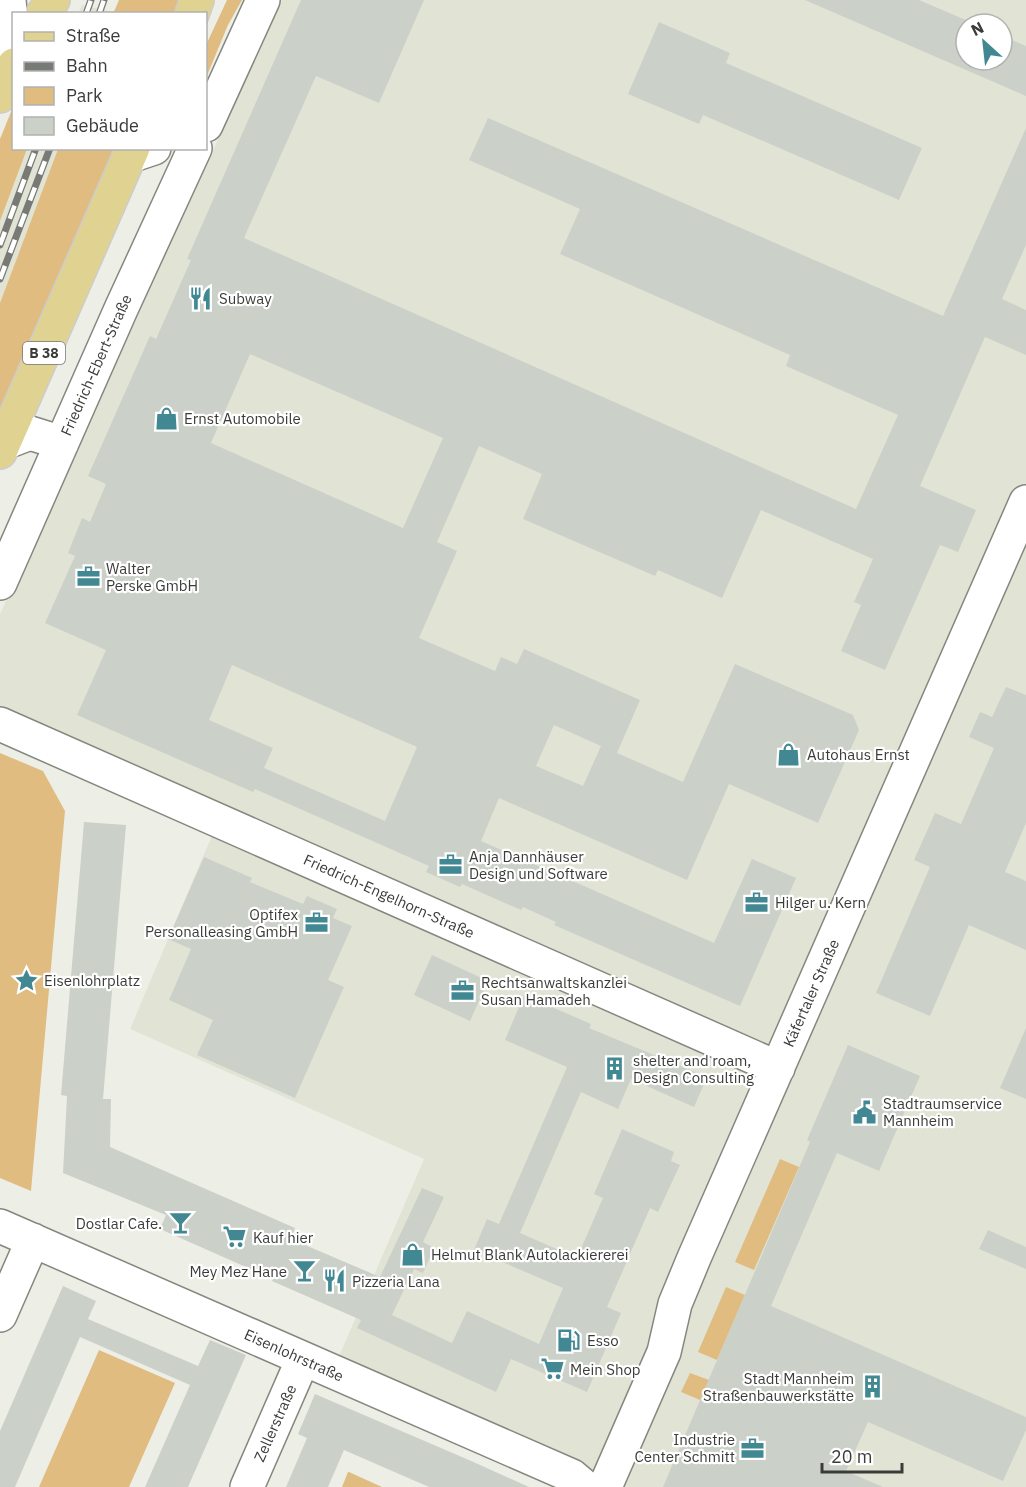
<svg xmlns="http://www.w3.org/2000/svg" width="1026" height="1487" font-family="'IBM Plex Sans',sans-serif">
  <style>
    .built { fill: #e1e4d5; fill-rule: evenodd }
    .green { fill: #e0bc81 }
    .building { fill: #cbd0c9; fill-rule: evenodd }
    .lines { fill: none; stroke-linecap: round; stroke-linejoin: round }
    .minor-casing { stroke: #85877f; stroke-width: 36 }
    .major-casing { stroke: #ccc; stroke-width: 36 }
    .minor { stroke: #fff; stroke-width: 33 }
    .major { stroke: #e0d391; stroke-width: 33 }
    .rail-casing { stroke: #787a75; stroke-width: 7 }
    .rail { stroke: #fff; stroke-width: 4.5; stroke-dasharray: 14; stroke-linecap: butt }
    .labels { text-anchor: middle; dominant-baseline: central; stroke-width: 4.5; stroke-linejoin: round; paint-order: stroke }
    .shield { fill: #fff; stroke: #767674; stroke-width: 1.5 }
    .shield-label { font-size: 14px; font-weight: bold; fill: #3b3c39 }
    .poi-label { font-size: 15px; fill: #3b3c39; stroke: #fff; text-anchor: start }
    .street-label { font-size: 15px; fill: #3b3c39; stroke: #fff }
  </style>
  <rect width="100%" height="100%" fill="#edefe7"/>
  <path class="built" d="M 282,0 L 1026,0 L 1026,1487 L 615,1487 L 337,1361 L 424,1159 L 130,1029 L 213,833 L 0,718 L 0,614 ZM 966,24 L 1002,24 L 1002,60 L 966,60 Z
    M 82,5 L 114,12 L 78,14 Z
    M 27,149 L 58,149 L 0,303 L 0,221 Z"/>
  <path class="green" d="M 119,0 L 180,0 L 174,13 L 113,14 Z
    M 227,0 L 242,0 L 228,25 L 206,78 L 206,45 Z
    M 13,107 L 14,148 L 27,149 L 0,221 L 0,139 Z
    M 58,149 L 115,149 L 0,411 L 0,303 Z
    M 0,753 L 43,771 L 65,811 L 31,1191 L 0,1178 Z
    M 780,1159 L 799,1167 L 754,1270 L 735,1262 Z
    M 726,1287 L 745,1295 L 717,1360 L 698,1352 Z
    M 99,1350 L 175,1383 L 129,1487 L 39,1487 Z
    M 690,1373 L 709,1380 L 700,1400 L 681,1392 Z
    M 348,1472 L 349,1472 L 382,1487 L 342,1487 Z"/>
  <path class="building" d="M 301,0 L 424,0 L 379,103 L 316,76 L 244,238 L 856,509 L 898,415 L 786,366 L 790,355 L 560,254 L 580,209 L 469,160 L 488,118 L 943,316 L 1026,128 L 1026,245 L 1002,299 L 1026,310 L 1026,355 L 985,337 L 920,486 L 976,510 L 958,552 L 940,545 L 885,670 L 841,651 L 861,605 L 854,602 L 873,559 L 761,510 L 722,598 L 658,570 L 655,576 L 523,519 L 542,474 L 479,446 L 437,542 L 457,551 L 419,638 L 495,671 L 501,657 L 517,664 L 524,649 L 640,700 L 617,753 L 683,782 L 735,664 L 853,715 L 859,730 L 818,823 L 729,784 L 687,880 L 499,798 L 481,841 L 714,943 L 752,859 L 796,878 L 740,1006 L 554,925 L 556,922 L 523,907 L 521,910 L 462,884 L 460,887 L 426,872 L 429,866 L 255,789 L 253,792 L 77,715 L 106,650 L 45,623 L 75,556 L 68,553 L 82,518 L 90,522 L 106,484 L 88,476 L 150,336 L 156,339 L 191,260 L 187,259 ZM 250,354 L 443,438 L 403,528 L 211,443 ZM 232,665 L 417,747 L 385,821 L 264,768 L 273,748 L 209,720 ZM 554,725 L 601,746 L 583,786 L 536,766 Z
    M 805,0 L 919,0 L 975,24 L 966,24 L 966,60 L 1002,60 L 1002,36 L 1026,46 L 1026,96 Z
    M 659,22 L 730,53 L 726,63 L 922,148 L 899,200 L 703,115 L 699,124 L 628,94 Z
    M 1006,687 L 1026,695 L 1026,823 L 1005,872 L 1026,881 L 1026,950 L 969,925 L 930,1016 L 876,993 L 930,867 L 914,860 L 935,813 L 961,824 L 994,748 L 969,737 L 980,712 L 992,717 Z
    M 84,822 L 126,825 L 103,1099 L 111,1099 L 110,1147 L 295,1228 L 291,1239 L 380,1277 L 422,1188 L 444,1197 L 423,1242 L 434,1248 L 423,1273 L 414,1269 L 392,1315 L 452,1343 L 467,1311 L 539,1344 L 563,1288 L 474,1250 L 487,1219 L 499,1224 L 567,1067 L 505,1040 L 524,995 L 591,1024 L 589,1028 L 707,1077 L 694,1107 L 631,1079 L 618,1109 L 581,1092 L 520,1233 L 577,1258 L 603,1198 L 594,1194 L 622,1129 L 674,1152 L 671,1161 L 680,1165 L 658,1212 L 650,1208 L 607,1307 L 621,1313 L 587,1392 L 511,1359 L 496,1392 L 357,1328 L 361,1320 L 272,1281 L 273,1279 L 160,1229 L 166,1215 L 63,1173 L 67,1096 L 61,1095 Z
    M 204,857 L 252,878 L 250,882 L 303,904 L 307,896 L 337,909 L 333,918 L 352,926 L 328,980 L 344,987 L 295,1098 L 197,1055 L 213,1020 L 169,1000 L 191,949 L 168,939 Z
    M 432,955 L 488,981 L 470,1021 L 414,995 Z
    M 1026,1028 L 1026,1099 L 1000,1088 Z
    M 848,1045 L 920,1076 L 879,1171 L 837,1153 L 771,1306 L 1026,1417 L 1026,1430 L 1003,1481 L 868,1422 L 846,1471 L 883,1487 L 663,1487 L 810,1142 L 807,1140 Z
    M 988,1230 L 1026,1247 L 1026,1269 L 979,1249 Z
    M 63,1286 L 96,1301 L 88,1319 L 198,1366 L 210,1340 L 246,1355 L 188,1487 L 145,1487 L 190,1385 L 80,1337 L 15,1487 L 0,1487 L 0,1431 Z
    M 315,1394 L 469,1460 L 529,1487 L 429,1487 L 344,1450 L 328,1487 L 286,1487 L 307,1438 L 298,1434 Z"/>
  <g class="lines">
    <defs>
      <path id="minor" d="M 9,0 L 14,57
        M 206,125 L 263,0
        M 130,156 L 154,148
        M 4,443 L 30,433 L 62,443
        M 0,583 L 121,309 L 195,148
        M 0,724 L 778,1068
        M 0,1226 L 572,1476 L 585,1487
        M 0,1315 L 33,1240
        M 247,1487 L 303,1359
        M 605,1487 L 664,1352 L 675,1304 L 694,1258 L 1026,502"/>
      <path id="major" d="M 43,14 L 53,0
        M 192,14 L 197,0
        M 0,96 L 14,65
        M 0,452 L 133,148"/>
    </defs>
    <use href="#minor" class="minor-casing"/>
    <use href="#major" class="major-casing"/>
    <use href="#minor" class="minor"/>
    <use href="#major" class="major"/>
    <defs>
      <path id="rail" d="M 86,14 L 91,0
        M 99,14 L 104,0
        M 0,245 L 36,148
        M 0,279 L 50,148"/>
    </defs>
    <use href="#rail" class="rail-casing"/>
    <use href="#rail" class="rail"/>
  </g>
  <defs>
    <symbol id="restaurant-bare" viewBox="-9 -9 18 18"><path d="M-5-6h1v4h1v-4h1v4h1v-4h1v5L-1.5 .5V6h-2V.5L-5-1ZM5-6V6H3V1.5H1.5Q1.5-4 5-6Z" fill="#428893" stroke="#fff" stroke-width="2.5" paint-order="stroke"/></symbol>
    <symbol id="shop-bare" viewBox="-9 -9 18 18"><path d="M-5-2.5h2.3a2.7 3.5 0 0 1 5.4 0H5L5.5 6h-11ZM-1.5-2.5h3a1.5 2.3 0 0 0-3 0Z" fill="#428893" stroke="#fff" stroke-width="2.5" paint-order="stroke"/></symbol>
    <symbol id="office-bare" viewBox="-9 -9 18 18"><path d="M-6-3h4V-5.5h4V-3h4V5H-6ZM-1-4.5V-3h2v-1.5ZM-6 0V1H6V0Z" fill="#428893" stroke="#fff" stroke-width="2.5" paint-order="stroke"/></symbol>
    <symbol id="sight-bare" viewBox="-9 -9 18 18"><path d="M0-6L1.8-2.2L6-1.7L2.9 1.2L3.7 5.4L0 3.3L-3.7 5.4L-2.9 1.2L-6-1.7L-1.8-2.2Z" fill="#428893" stroke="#fff" stroke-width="2.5" paint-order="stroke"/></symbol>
    <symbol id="building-bare" viewBox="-9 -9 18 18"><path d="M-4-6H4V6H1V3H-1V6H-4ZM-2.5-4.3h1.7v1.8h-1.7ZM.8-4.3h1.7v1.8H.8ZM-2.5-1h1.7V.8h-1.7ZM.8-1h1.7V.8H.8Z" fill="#428893" stroke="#fff" stroke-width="2.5" paint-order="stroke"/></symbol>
    <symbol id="civic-bare" viewBox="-9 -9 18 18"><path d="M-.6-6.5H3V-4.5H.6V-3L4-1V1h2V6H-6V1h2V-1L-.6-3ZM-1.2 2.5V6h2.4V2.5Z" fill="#428893" stroke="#fff" stroke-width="2.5" paint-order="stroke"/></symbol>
    <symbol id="bar-bare" viewBox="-9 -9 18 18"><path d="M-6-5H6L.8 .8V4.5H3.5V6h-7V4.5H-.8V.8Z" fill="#428893" stroke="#fff" stroke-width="2.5" paint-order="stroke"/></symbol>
    <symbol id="supermarket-bare" viewBox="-9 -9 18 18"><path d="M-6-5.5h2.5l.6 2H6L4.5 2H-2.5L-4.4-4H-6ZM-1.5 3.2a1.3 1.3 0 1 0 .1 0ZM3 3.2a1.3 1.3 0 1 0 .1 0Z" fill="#428893" stroke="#fff" stroke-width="2.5" paint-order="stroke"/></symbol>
    <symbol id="fuel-bare" viewBox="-9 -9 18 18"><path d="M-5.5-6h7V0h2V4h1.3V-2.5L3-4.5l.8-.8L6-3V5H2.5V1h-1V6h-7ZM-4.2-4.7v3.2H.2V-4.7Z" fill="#428893" stroke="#fff" stroke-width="2.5" paint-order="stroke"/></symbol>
  </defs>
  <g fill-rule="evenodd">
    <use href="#restaurant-bare" x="184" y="282" width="33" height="33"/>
    <use href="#shop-bare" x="150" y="402" width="33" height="33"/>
    <use href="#office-bare" x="72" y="560" width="33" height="33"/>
    <use href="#shop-bare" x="772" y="738" width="33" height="33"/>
    <use href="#office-bare" x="434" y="848" width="33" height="33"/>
    <use href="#office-bare" x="740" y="886" width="33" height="33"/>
    <use href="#office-bare" x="300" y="906" width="33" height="33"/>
    <use href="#sight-bare" x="10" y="964" width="33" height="33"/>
    <use href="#office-bare" x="446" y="974" width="33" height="33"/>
    <use href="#building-bare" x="598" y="1052" width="33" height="33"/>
    <use href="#civic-bare" x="848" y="1096" width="33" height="33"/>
    <use href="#bar-bare" x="164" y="1206" width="33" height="33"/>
    <use href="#supermarket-bare" x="218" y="1220" width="33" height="33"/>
    <use href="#shop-bare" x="396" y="1238" width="33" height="33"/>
    <use href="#bar-bare" x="288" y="1254" width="33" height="33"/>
    <use href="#restaurant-bare" x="318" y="1264" width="33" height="33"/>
    <use href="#fuel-bare" x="552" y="1324" width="33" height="33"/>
    <use href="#supermarket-bare" x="536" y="1352" width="33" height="33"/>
    <use href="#building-bare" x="856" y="1370" width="33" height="33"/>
    <use href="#office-bare" x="736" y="1432" width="33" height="33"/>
  </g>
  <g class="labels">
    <rect class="shield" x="23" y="342" width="42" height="22" rx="4.5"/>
    <g class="shield-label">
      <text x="44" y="353">B 38</text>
    </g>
    <g class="poi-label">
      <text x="219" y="298">Subway</text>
      <text x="184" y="418">Ernst Automobile</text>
      <text x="106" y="568">Walter<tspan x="106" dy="17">Perske GmbH</tspan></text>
      <text x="807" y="754">Autohaus Ernst</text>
      <text x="469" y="856">Anja Dannhäuser<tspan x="469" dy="17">Design und Software</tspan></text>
      <text x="775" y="902">Hilger u. Kern</text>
      <text x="298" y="914" text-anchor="end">Optifex<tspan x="298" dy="17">Personalleasing GmbH</tspan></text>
      <text x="44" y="980">Eisenlohrplatz</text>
      <text x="481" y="982">Rechtsanwaltskanzlei<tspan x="481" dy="17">Susan Hamadeh</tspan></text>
      <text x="633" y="1060">shelter and roam,<tspan x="633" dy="17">Design Consulting</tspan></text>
      <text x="883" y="1103">Stadtraumservice<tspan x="883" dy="17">Mannheim</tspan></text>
      <text x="162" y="1223" text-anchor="end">Dostlar Cafe.</text>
      <text x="253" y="1237">Kauf hier</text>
      <text x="431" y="1254">Helmut Blank Autolackiererei</text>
      <text x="287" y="1271" text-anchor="end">Mey Mez Hane</text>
      <text x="352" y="1281">Pizzeria Lana</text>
      <text x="587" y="1340">Esso</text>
      <text x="570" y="1369">Mein Shop</text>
      <text x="854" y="1378" text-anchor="end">Stadt Mannheim<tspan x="854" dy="17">Straßenbauwerkstätte</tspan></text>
      <text x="735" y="1439" text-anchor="end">Industrie<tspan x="735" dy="17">Center Schmitt</tspan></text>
    </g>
    <g class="street-label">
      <text transform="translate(96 365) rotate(-66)">Friedrich-Ebert-Straße</text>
      <text transform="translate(389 896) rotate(24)">Friedrich-Engelhorn-Straße</text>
      <text transform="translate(811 993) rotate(-66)">Käfertaler Straße</text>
      <text transform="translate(294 1355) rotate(24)">Eisenlohrstraße</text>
      <text transform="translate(275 1423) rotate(-66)">Zellerstraße</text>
    </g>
  </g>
  <rect x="12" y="12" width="195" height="138" fill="#ffffff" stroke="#b1b1b0" stroke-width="1.5"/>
  <rect x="24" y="32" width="30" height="9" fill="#e0d391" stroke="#b1b1b0" stroke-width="1.5"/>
  <text x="66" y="42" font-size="18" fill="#3b3c39">Straße</text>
  <rect x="24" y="62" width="30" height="9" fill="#787a75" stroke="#b1b1b0" stroke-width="1.5"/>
  <text x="66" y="72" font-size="18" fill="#3b3c39">Bahn</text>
  <rect x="24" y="87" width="30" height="18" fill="#e0bc81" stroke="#b1b1b0" stroke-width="1.5"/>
  <text x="66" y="102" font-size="18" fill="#3b3c39">Park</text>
  <rect x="24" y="117" width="30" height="18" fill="#cbd0c9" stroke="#b1b1b0" stroke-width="1.5"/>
  <text x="66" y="132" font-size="18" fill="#3b3c39">Gebäude</text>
  <g transform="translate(984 42) rotate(333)"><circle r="28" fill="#ffffff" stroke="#b1b1b0" stroke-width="1.5"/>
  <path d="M0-4.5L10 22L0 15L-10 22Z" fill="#428893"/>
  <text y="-9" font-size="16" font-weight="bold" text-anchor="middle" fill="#3b3c39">N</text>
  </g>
  <path d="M822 1463v9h80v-9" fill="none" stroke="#3b3c39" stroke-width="3"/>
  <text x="831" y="1463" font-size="18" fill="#3b3c39" stroke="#ffffff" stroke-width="4.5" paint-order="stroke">20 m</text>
</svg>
